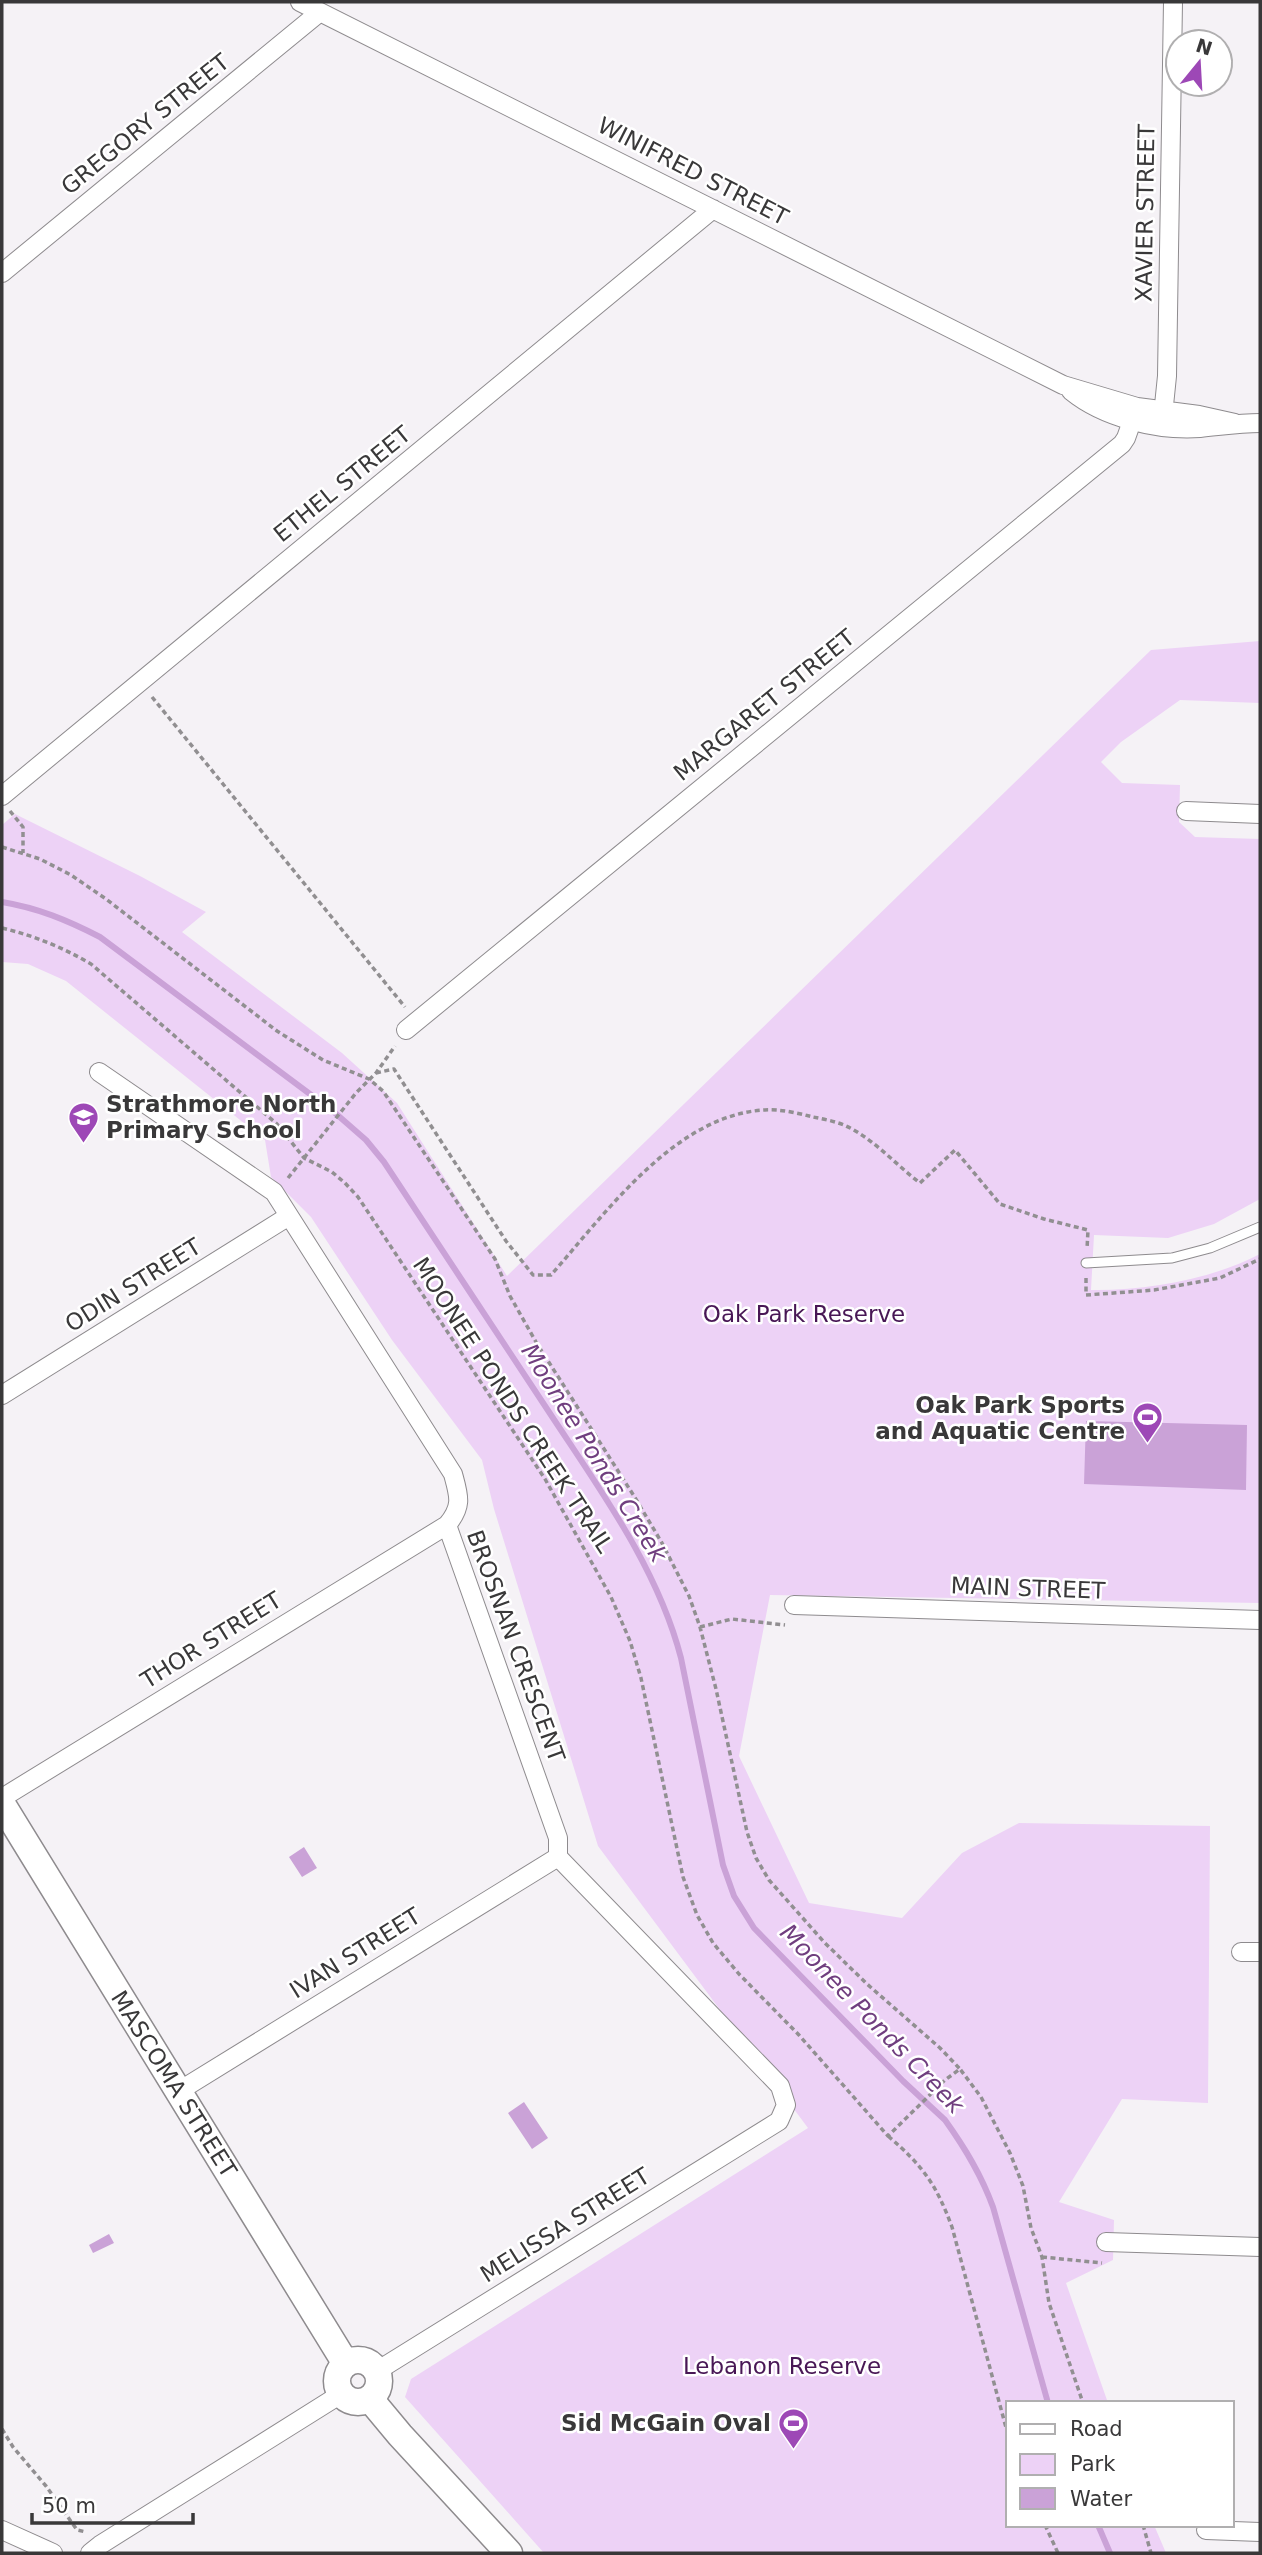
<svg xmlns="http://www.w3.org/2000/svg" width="1262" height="2555" font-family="'DejaVu Sans',sans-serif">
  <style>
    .green { fill: #edd2f6 }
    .water { fill: #caa2d7 }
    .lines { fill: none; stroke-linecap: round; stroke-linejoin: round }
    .stream { stroke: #caa2d7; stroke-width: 6 }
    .lane-casing { stroke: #8e8b8e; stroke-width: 11 }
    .street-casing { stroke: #8e8b8e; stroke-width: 20 }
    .secondary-casing { stroke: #8e8b8e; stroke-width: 29 }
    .path { stroke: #918f91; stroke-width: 3.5; stroke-dasharray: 5 3.5; stroke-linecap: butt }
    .lane { stroke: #fff; stroke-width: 9 }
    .street { stroke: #fff; stroke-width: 18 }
    .secondary { stroke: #fff; stroke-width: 26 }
    .labels { text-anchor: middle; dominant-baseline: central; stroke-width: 5; stroke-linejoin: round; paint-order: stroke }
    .street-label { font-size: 23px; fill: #393839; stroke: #fff }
    .poi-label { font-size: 23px; font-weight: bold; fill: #393839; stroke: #fff; text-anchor: end }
    .park-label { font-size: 23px; fill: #481755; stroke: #fff }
    .water-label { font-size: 24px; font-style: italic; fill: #703e7f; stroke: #fff }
  </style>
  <rect width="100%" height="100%" fill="#f5f2f6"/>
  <path class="green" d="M 1260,641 L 1260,703 L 1180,700 L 1121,742 L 1101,762 L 1122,783 L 1180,785 L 1179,822 L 1195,837 L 1260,839 L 1260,1199 L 1214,1224 L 1168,1238 L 1094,1235 L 1091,1290 C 1145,1291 1213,1279 1260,1254 L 1260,1603 L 770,1595 L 739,1756 L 809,1903 L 902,1918 L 962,1853 L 1019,1823 L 1210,1826 L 1208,2103 L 1122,2099 L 1059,2202 L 1114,2220 L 1113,2260 L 1066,2283 L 1108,2403 L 1008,2403 L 1008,2525 L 1154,2525 L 1166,2553 L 544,2553 L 405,2397 L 411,2379 L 808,2128 L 598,1846 L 494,1509 L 482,1460 L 392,1340 L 311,1217 L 271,1177 L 265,1140 L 66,981 L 28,964 L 2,962 L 2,825 L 15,814 L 140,876 L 206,912 L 182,932 L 342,1053 L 397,1103 L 507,1276 L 1151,650 Z"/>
  <path class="water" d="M 1086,1421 L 1247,1425 L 1246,1490 L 1084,1484 Z
    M 304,1847 L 317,1868 L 302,1877 L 289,1857 Z
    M 524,2102 L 548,2138 L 532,2149 L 508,2113 Z
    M 109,2234 L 114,2243 L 93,2253 L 89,2245 Z"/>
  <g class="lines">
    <path class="stream" d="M 2,902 C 38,908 67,920 100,937 L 334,1112 L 366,1140 L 384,1162 C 440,1246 495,1331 551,1415 C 601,1491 658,1569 681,1658 L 723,1865 L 734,1896 L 754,1928 L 903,2081 L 945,2120 C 965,2148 981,2174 993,2207 L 1048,2403
      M 1098,2525 L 1110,2553"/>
    <defs>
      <path id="lane" d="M 1086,1263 L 1172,1258 L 1210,1248 L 1260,1227"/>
      <path id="street" d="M 300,2 L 1063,385 L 1137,407 L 1199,415 L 1235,423
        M 2,273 L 320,12
        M 1071,391 C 1104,418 1158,431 1200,428 C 1221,426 1240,423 1260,423
        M 1162,425 L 1167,376 L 1173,2
        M 2,796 L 713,209
        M 1186,811 L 1260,814
        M 406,1030 L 1122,444 L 1126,438 L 1137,407
        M 99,1072 L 274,1192 L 453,1474 C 459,1496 463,1506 447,1525 L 558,1838 L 558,1857 L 780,2086 L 786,2105 L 779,2121 L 377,2371
        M 2,1395 L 289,1216
        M 794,1605 L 1260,1620
        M 2,1798 L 447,1525
        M 1241,1952 L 1260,1952
        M 179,2091 L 558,1857
        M 1106,2242 L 1260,2247
        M 2,2530 L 53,2553
        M 1206,2530 L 1260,2532
        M 90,2553 L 100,2545 L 341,2394"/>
      <path id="secondary" d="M 2,1804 L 346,2364
        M337 2381a21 21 0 1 1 42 0a21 21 0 1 1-42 0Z
        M 370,2399 L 400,2435 L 509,2553"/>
    </defs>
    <use href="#lane" class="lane-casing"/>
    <use href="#street" class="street-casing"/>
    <use href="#secondary" class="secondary-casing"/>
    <path class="path" d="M 152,697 L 405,1007
      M 10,811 L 23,827 L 23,853
      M 2,847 L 40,859 L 71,875 L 106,899 L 277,1031 L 323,1060 L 369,1079 L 383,1091 L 495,1259 L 510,1296 L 536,1342 L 634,1496 L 662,1543 L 689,1596 L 700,1627 L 716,1689 L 747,1832 L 756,1858 L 769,1880 L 824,1942 L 867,1984 L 940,2048 L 960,2069
      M 2,928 C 35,936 62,947 91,964 L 277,1124 L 304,1158 L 332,1172 L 345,1183 L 358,1197 L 545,1479 L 611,1597 L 630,1641 L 641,1678 L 683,1877 L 697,1915 L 713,1943 L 739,1974 L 798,2034 L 888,2136 L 945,2080 L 960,2069 L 981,2097 L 1010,2153 L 1023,2186 L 1031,2228 L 1042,2257 L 1049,2303 L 1083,2403
      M 376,1073 L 394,1069 L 506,1241 L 533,1275 L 551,1275 C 605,1214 676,1114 765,1110 C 780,1109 798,1113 813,1117 C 823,1119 834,1121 844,1125 C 873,1138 895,1164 920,1183 L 955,1150 L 1000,1204 L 1044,1219 L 1088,1230 L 1087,1249
      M 288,1178 L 356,1093 L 376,1073 L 395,1046
      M 1086,1278 L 1086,1295 L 1154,1290 L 1220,1278 L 1260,1259
      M 700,1627 L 732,1619 L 785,1625
      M 888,2136 C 923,2166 936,2184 952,2227 L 1008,2435
      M 1042,2257 L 1102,2263
      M 2,2429 L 13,2447 L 46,2486 L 77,2530 L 86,2532
      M 1045,2525 L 1058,2553
      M 1143,2525 L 1151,2553"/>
    <use href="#lane" class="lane"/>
    <use href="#street" class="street"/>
    <use href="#secondary" class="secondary"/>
  </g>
  <defs>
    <symbol id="school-pin" viewBox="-11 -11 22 30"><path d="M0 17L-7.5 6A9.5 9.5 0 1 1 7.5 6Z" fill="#9d48b6" stroke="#fff"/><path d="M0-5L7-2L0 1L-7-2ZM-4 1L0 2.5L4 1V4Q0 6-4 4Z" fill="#fff"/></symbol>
    <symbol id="stadium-pin" viewBox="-11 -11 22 30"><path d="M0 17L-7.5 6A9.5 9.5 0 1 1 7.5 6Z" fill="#9d48b6" stroke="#fff"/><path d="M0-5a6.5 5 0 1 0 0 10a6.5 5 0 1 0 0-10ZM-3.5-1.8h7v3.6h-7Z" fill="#fff"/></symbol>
  </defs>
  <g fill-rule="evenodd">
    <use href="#school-pin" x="66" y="1100" width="35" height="47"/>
    <use href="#stadium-pin" x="1130" y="1400" width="35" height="47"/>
    <use href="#stadium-pin" x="776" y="2406" width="35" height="47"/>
  </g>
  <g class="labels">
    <g class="street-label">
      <text transform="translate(145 124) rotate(-39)">GREGORY STREET</text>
      <text transform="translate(693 171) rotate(27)">WINIFRED STREET</text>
      <text transform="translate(1145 213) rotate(-89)">XAVIER STREET</text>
      <text transform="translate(342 484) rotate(-39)">ETHEL STREET</text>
      <text transform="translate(764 705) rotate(-39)">MARGARET STREET</text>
      <text transform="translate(133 1285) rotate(-32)">ODIN STREET</text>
      <text transform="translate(513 1405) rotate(57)">MOONEE PONDS CREEK TRAIL</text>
      <text transform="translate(1028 1588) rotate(2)">MAIN STREET</text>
      <text transform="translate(211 1640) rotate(-32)">THOR STREET</text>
      <text transform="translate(516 1646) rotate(70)">BROSNAN CRESCENT</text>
      <text transform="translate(355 1953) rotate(-32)">IVAN STREET</text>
      <text transform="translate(174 2084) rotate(58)">MASCOMA STREET</text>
      <text transform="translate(565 2225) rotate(-32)">MELISSA STREET</text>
    </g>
    <g class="poi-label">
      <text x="106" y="1104" text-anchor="start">Strathmore North<tspan x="106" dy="26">Primary School</tspan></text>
      <text x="1125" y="1405">Oak Park Sports<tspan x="1125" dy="26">and Aquatic Centre</tspan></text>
      <text x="771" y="2423">Sid McGain Oval</text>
    </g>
    <g class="park-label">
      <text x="804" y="1314">Oak Park Reserve</text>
      <text x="782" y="2366">Lebanon Reserve</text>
    </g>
    <g class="water-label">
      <text transform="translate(594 1453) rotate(58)">Moonee Ponds Creek</text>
      <text transform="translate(872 2019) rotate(46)">Moonee Ponds Creek</text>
    </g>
  </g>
  <rect width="1262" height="2555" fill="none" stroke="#393839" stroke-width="7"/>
  <rect x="1006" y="2401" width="228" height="126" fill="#ffffff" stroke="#b0afb0" stroke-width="2"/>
  <rect x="1020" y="2424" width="35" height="10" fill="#ffffff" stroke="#b0afb0" stroke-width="2"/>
  <text x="1070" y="2436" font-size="21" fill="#393839">Road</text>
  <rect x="1020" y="2454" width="35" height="21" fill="#edd2f6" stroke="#b0afb0" stroke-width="2"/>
  <text x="1070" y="2471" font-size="21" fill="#393839">Park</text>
  <rect x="1020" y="2488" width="35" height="21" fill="#caa2d7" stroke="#b0afb0" stroke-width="2"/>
  <text x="1070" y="2506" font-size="21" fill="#393839">Water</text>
  <g transform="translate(1199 63) rotate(18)"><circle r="33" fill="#ffffff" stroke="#b0afb0" stroke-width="2"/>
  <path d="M0-5L12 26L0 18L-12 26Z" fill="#9d48b6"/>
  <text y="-10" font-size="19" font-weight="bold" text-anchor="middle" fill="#393839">N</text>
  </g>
  <path d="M32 2513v10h161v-10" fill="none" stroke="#393839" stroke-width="3.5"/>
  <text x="42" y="2513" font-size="21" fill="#393839" stroke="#ffffff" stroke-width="5" paint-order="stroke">50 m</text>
</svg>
